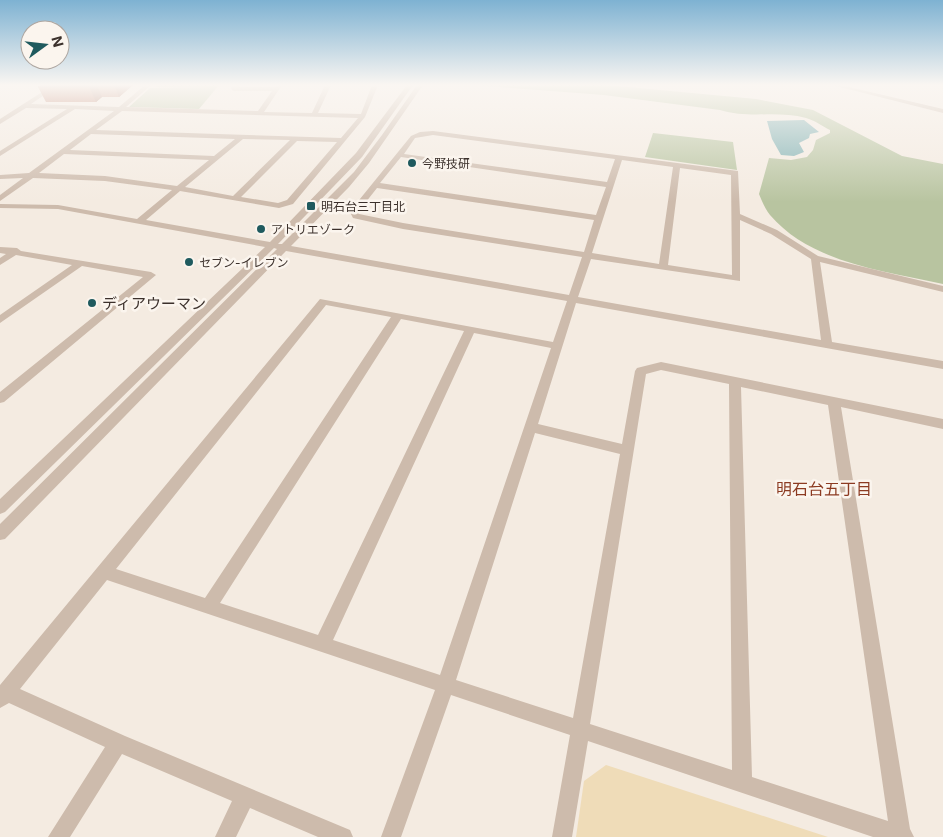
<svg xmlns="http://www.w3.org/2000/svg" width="943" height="837" font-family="Inter,'Noto Sans JP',sans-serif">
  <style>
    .green { fill: #b8c4a0 }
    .sand { fill: #efdcb8 }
    .water { fill: #7fb0b2 }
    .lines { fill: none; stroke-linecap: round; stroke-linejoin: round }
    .minor { fill: #cdbbac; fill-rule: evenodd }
    .wall { fill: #ac5a40 }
    .shaded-wall { fill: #8c4a34 }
    .building { fill: #c8694b; stroke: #8c4a34 }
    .poi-dot { fill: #1f5a5e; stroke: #fbf5ee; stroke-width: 2 }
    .labels { text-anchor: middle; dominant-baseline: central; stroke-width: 5; stroke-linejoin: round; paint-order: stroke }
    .far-poi-label { font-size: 12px; fill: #3b302b; stroke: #fbf5ee; text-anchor: start }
    .poi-label { font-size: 15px; fill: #3b302b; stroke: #fbf5ee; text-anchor: start }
    .neighbourhood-label { font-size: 16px; fill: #8c3b22; stroke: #fbf5ee }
  </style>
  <rect width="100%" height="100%" fill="#f4ebe1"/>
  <path class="green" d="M 158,85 L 219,85 L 199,109 L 129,107 L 150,88 L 211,87 L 155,87 Z
    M 473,85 L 607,85 L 756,99 L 813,110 L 902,156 L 943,164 L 943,284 C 884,271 811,263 770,215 C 765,209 762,201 759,194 L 769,158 L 791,160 L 807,157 L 813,150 L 816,140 L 830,133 L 830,130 C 822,126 814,120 806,118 C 778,110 748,119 720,110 L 604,95 Z
    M 653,133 L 733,142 L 737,170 L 645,157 Z"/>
  <path class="sand" d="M 606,765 L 828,837 L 576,837 L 584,781 Z"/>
  <path class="water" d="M 804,120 L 819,132 L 810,134 L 809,138 L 799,143 L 804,152 L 794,156 L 781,155 L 772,139 L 767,121 Z"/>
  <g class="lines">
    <path class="minor" d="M 53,85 L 59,85 L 31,104 L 119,107 L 145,85 L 151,85 L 126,107 L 258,111 L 272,91 L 233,91 L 231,88 L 234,85 L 240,85 L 238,87 L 275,87 L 276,85 L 282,85 L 264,112 L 312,113 L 325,85 L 331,85 L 318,113 L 361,114 L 372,85 L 378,85 L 365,117 L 293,204 L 279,208 L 180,191 L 146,220 L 270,242 L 356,153 L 407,85 L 413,85 L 362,157 L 278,244 L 282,244 L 354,172 L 382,135 L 417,85 L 423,85 L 369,163 L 349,187 L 291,246 L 569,295 L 582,257 L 403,229 L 353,218 L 350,212 L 351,210 L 411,136 L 420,132 L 433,131 L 738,171 L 740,214 L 777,230 L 818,256 L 943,286 L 943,292 L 820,262 L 832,342 L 943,361 L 943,369 L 576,303 L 538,424 L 622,444 L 635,371 L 637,368 L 661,362 L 943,419 L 943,429 L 841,407 L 910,829 L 914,837 L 873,837 L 588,741 L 572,837 L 552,837 L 570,735 L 451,695 L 401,837 L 381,837 L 435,690 L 107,580 L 20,689 L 125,736 L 350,830 L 353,837 L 318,837 L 250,808 L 236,837 L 215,837 L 232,801 L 122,754 L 70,837 L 48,837 L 105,747 L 9,703 L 0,708 L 0,685 L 320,299 L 553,342 L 567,301 L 286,251 L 5,539 L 0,540 L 0,524 L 277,249 L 274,248 L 5,512 L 0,514 L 0,499 L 265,247 L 58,209 L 0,208 L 0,204 L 58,205 L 137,219 L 172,190 L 105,181 L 33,178 L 0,201 L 0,195 L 23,178 L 0,179 L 0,175 L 29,173 L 114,111 L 75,109 L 0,156 L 0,151 L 67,109 L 26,108 L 0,124 L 0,119 ZM 122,111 L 358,118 L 341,138 L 96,130 ZM 91,134 L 235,139 L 214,156 L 70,150 ZM 433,135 L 615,159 L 607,182 L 404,154 L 415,138 ZM 243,139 L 290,140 L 233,196 L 185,187 ZM 297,141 L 337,142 L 287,200 L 278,203 L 241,197 ZM 64,154 L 209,160 L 177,186 L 105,176 L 39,173 ZM 401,157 L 606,187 L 596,215 L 380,183 ZM 622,160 L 673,167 L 659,264 L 592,253 ZM 680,168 L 731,175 L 732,275 L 668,265 ZM 377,188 L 594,220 L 584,252 L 403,223 L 359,214 L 358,212 ZM 740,220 L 771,234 L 811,259 L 821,340 L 578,297 L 591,259 L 740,281 ZM 326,305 L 391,317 L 205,598 L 116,569 ZM 401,319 L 464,331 L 318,635 L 220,603 ZM 474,333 L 551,348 L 440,675 L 333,640 ZM 661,370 L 729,384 L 732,770 L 590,724 L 646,374 ZM 741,387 L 828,405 L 888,821 L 752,777 ZM 535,433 L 620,454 L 573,718 L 456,680 Z
      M 832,85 L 840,85 L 943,109 L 943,113 Z
      M 0,247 L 17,248 L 21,251 L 151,272 L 156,275 L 4,402 L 0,403 L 0,392 L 143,277 L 82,266 L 0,323 L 0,315 L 72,265 L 16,255 L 0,265 L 0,258 L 6,254 L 0,253 Z"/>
  </g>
  <path class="wall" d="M 43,85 L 133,85 L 119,97 L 102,97 L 96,102 L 46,102 L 38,87 Z"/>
  <path class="shaded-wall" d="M 91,85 L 97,85 L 102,97 L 96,102 L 89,86 Z
    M 114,85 L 133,85 L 119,97 Z"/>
  <path class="building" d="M 43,85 L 91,85 L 89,86 L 38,87 Z"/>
  <linearGradient id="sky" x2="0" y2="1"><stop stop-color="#7eb2d2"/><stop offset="0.42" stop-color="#faf6f2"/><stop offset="1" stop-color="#faf6f2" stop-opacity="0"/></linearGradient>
  <rect width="943" height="202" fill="url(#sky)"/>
  <g class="poi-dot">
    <circle cx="412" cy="163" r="5"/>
    <rect x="306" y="201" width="10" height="10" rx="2.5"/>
    <circle cx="261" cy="229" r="5"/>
    <circle cx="189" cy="262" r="5"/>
    <circle cx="92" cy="303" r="5"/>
  </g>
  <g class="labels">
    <g class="far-poi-label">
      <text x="422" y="163">今野技研</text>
      <text x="321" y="206">明石台三丁目北</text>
      <text x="271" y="229">アトリエゾーク</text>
      <text x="199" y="262">セブン-イレブン</text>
    </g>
    <g class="poi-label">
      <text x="102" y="303">ディアウーマン</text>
    </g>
    <g class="neighbourhood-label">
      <text x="824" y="489">明石台五丁目</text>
    </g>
  </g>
  <g transform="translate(45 45) rotate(75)"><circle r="24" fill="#fbf5ee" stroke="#aea6a0"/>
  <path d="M0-4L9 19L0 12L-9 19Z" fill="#1f5a5e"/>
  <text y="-8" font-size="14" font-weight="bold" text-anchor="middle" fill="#3b302b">N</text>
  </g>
</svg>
